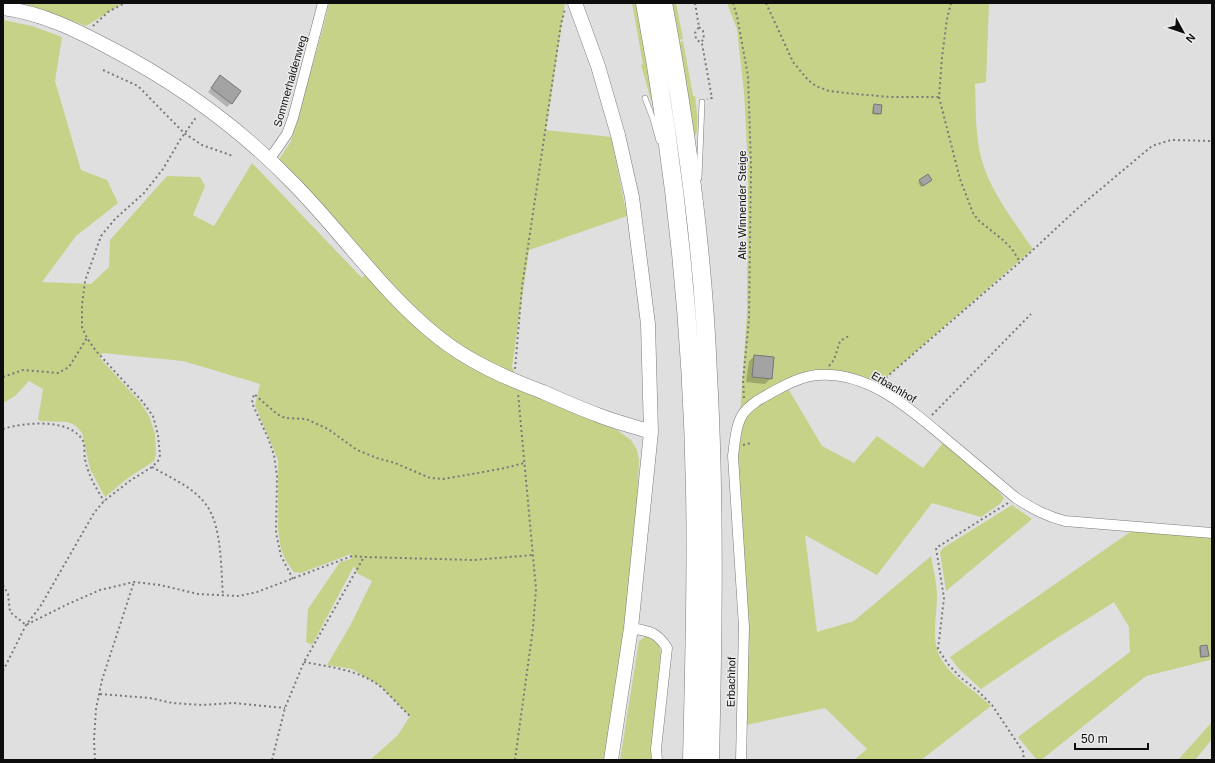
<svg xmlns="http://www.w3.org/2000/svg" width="1215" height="763" font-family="Helvetica,sans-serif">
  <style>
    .green { fill: #c5d287 }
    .shadow { fill: #0003 }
    .building { fill: #a4a3a3; stroke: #767575 }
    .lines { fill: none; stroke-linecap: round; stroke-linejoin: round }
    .lane-casing { stroke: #7b7b7c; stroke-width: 6 }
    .street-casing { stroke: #7b7b7c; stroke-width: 11 }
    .secondary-casing { stroke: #7b7b7c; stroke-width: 15 }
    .highway-casing { stroke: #7b7b7c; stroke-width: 19 }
    .path { stroke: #7a7a7b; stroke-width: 2; stroke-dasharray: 2 3; stroke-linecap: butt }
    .lane { stroke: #fff; stroke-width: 5 }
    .street { stroke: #fff; stroke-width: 10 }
    .secondary { stroke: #fff; stroke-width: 14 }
    .highway { stroke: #fff; stroke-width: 18 }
    .labels { text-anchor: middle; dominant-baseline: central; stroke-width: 3; stroke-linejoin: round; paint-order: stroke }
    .street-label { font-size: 11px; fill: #0d0d0e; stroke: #ececed }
  </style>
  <rect width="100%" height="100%" fill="#dfdfe0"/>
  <path class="green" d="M 23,3 L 123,3 L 86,26 Z
    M 329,3 L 565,3 L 546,130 L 611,137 L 627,216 L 529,250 L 512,367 L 524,392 L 617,430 L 631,440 L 637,450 L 639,460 L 636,524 L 625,627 L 606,760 L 370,760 L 398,735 L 410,716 L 380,686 L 352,669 L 327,665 L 350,626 L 372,581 L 357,573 L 354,566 L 312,645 L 306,642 L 308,609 L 340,562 L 351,559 L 351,554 L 301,573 L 294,572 L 286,561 L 281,549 L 278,531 L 278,460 L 255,405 L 260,384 L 183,361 L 103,353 L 99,357 L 141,403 L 150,418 L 155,434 L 156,455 L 154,461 L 128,478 L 105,497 L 90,469 L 82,433 L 76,426 L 68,422 L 40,421 L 38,419 L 43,389 L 29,381 L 15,396 L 3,403 L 3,20 L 32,26 L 62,37 L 55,81 L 81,170 L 107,180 L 118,203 L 76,236 L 42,282 L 91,284 L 109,267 L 110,240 L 167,176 L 200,177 L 205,186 L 193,215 L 214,226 L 252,163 L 362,278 L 376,265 L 278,161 L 291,141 L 323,28 Z
    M 632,3 L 637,3 L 656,108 L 653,107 L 641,65 L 643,64 Z
    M 670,3 L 676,3 L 683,39 L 679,40 L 680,42 L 683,41 L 693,96 L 695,96 C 696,106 700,129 695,136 L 694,132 Z
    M 727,3 L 989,3 L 986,82 L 975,84 C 976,110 975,136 982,161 C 991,192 1015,223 1033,249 L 875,387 L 832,375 L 786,385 L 822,446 L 854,463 L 877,436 L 923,468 L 943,443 L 993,485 L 1004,498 L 1000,504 L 981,517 L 932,503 L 877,575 L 805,535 L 817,632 L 854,621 L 931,556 C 933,569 937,583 937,596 C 937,615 931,639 940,657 C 950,677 975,690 991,706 L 921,760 L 854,760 L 867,749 L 825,708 L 746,725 L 737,458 L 747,313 L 748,166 L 744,92 L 737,29 Z
    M 1012,505 L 1032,519 L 946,591 L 940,552 L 943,548 Z
    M 1133,530 L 1212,537 L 1212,657 L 1210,660 L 1146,676 L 1041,760 L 1037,760 L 1018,737 L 1130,652 L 1129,627 L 1114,602 L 1046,645 L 981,689 L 959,669 L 950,657 Z
    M 647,635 L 654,637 L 659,644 L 661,653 L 652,755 L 653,760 L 620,760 L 639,641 Z
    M 1211,723 L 1212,739 L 1195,760 L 1178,760 Z"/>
  <path class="shadow" d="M 217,80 L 231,103 L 227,107 L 208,92 Z
    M 875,105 L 880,113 L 878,115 L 872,114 L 873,106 Z
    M 920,181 L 929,182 L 921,187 L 918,182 Z
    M 755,356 L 771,378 L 765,384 L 746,382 L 749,361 Z
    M 1200,647 L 1208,656 L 1206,657 L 1200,658 L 1199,648 Z"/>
  <path class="building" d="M 220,75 L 241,91 L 232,104 L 211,88 Z
    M 874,104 L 882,105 L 881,114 L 873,113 Z
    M 928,174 L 932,180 L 923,186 L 919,180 Z
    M 754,355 L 774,357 L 772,379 L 752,377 Z
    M 1207,645 L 1209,656 L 1201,657 L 1200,646 Z"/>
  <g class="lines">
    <defs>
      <path id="lane" d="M 645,98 L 653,119 L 659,141
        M 699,178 L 702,102"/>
      <path id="street" d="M 269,160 L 287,134 L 293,118 L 323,3
        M 631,628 C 649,631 657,632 667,648 L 656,749 L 657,760
        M 741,760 L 744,627 L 733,456 C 738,413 739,410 778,389 C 789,383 804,376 817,375 C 869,371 910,409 947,440 C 970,459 993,479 1016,498 C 1033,509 1046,516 1065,521 L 1212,533"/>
      <path id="secondary" d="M 575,3 L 598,66 L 618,135 L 632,197 L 648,324 L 651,432 L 631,628 L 611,760
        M 3,8 C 42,13 76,30 110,48 C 177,83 241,129 294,184 C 343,234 383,293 438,337 C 469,362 506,378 543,392 C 561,400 579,408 598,415 C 615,422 633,426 651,432"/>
      <path id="highway" d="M 645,3 C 675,163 692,326 695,489 C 697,579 694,670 692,760
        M 663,3 C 686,125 703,250 708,374 C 715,503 713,631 710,760"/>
    </defs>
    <use href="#lane" class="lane-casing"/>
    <use href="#street" class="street-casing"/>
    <use href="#secondary" class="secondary-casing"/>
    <use href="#highway" class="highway-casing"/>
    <path class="path" d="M 695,3 L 699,27 L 695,33 L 696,39 L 702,44 L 712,98 L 707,99
      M 733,3 L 737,16 L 748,76 L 751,165 L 749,319 L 743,381 L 744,399
      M 766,3 L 793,62 L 808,80 L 816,86 L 829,91 L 856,94 L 890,97 L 939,97
      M 951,3 L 947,19 L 942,57 L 939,97 L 960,179 L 973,213 L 978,220 L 1003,240 L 1012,249 L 1020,262
      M 93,26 L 108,12 L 125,3
      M 699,27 L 703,31 L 704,39 L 700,43
      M 103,70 L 138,86 L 184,133 L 202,145 L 233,156
      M 829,366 L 834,360 L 840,341 L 849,336
      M 515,369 L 522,287 L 561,24 L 565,9
      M 3,377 L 23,370 L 58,373 L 69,367 L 87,338
      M 882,381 L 1020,262 L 1078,208 L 1152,146 L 1171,140 L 1212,141
      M 932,415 L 1031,314
      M 3,429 C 24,422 71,418 83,441 C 85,446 84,454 85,459 C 88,475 96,488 104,501
      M 743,445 L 751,443
      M 152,467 C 171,478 195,488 207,506 C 222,527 221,570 223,596
      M 1008,503 L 936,548 L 944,598 L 938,649 L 948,664 L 960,677 L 978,691 L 992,705 L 1024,753 L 1023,760
      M 293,579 L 281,556 L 276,533 L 277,476 L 274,455 L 268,438 L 252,403 L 254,394 L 277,414 L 285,418 L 306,419 L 328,429 L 357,450 L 377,458 L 395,463 L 430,478 L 443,479 L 472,474 L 505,468 L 524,463
      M 3,585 L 8,594 L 10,612 L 26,625 L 68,604 L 100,590 L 134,582 L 160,585 L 198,594 L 239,596 L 257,592 L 352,556 L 364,557 L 474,560 L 533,555
      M 304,662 C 330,667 360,670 381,687 C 391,696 400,707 410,716
      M 3,671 L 26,625 L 40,607 L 94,513 L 104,501 L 131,480 L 152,467 L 158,461 L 160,455 L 158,435 L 153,416 L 142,401 L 96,351 L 87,338 L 82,327 L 82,305 L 85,281 L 101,236 L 115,219 L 144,193 L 163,169 L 180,140 L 197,116
      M 100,694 L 150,698 L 172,703 L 202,705 L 233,703 L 285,708
      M 95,760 L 94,740 L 96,709 L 102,680 L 134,582
      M 272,760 L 285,708 L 304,662 L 364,557
      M 515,760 L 533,628 L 536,589 L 518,393"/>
    <use href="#lane" class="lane"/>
    <use href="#street" class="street"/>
    <use href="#secondary" class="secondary"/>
    <use href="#highway" class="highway"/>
  </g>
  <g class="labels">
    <g class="street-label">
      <text transform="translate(290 81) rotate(-74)">Sommerhaldenweg</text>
      <text transform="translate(742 205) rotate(-90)">Alte Winnender Steige</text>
      <text transform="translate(894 387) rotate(31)">Erbachhof</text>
      <text transform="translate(731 682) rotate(-89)">Erbachhof</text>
    </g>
  </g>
  <rect width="1215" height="763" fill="none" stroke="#0d0d0e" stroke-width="8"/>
  <g transform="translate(1183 32) rotate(130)" stroke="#ececed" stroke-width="3" paint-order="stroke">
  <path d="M0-3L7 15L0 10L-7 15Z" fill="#0d0d0e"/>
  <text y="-6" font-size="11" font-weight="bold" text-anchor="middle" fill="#0d0d0e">N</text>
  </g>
  <path d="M1075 743v6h73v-6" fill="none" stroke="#0d0d0e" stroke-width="2"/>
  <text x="1081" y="743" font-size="12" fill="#0d0d0e" stroke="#ececed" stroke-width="3" paint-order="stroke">50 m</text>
</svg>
